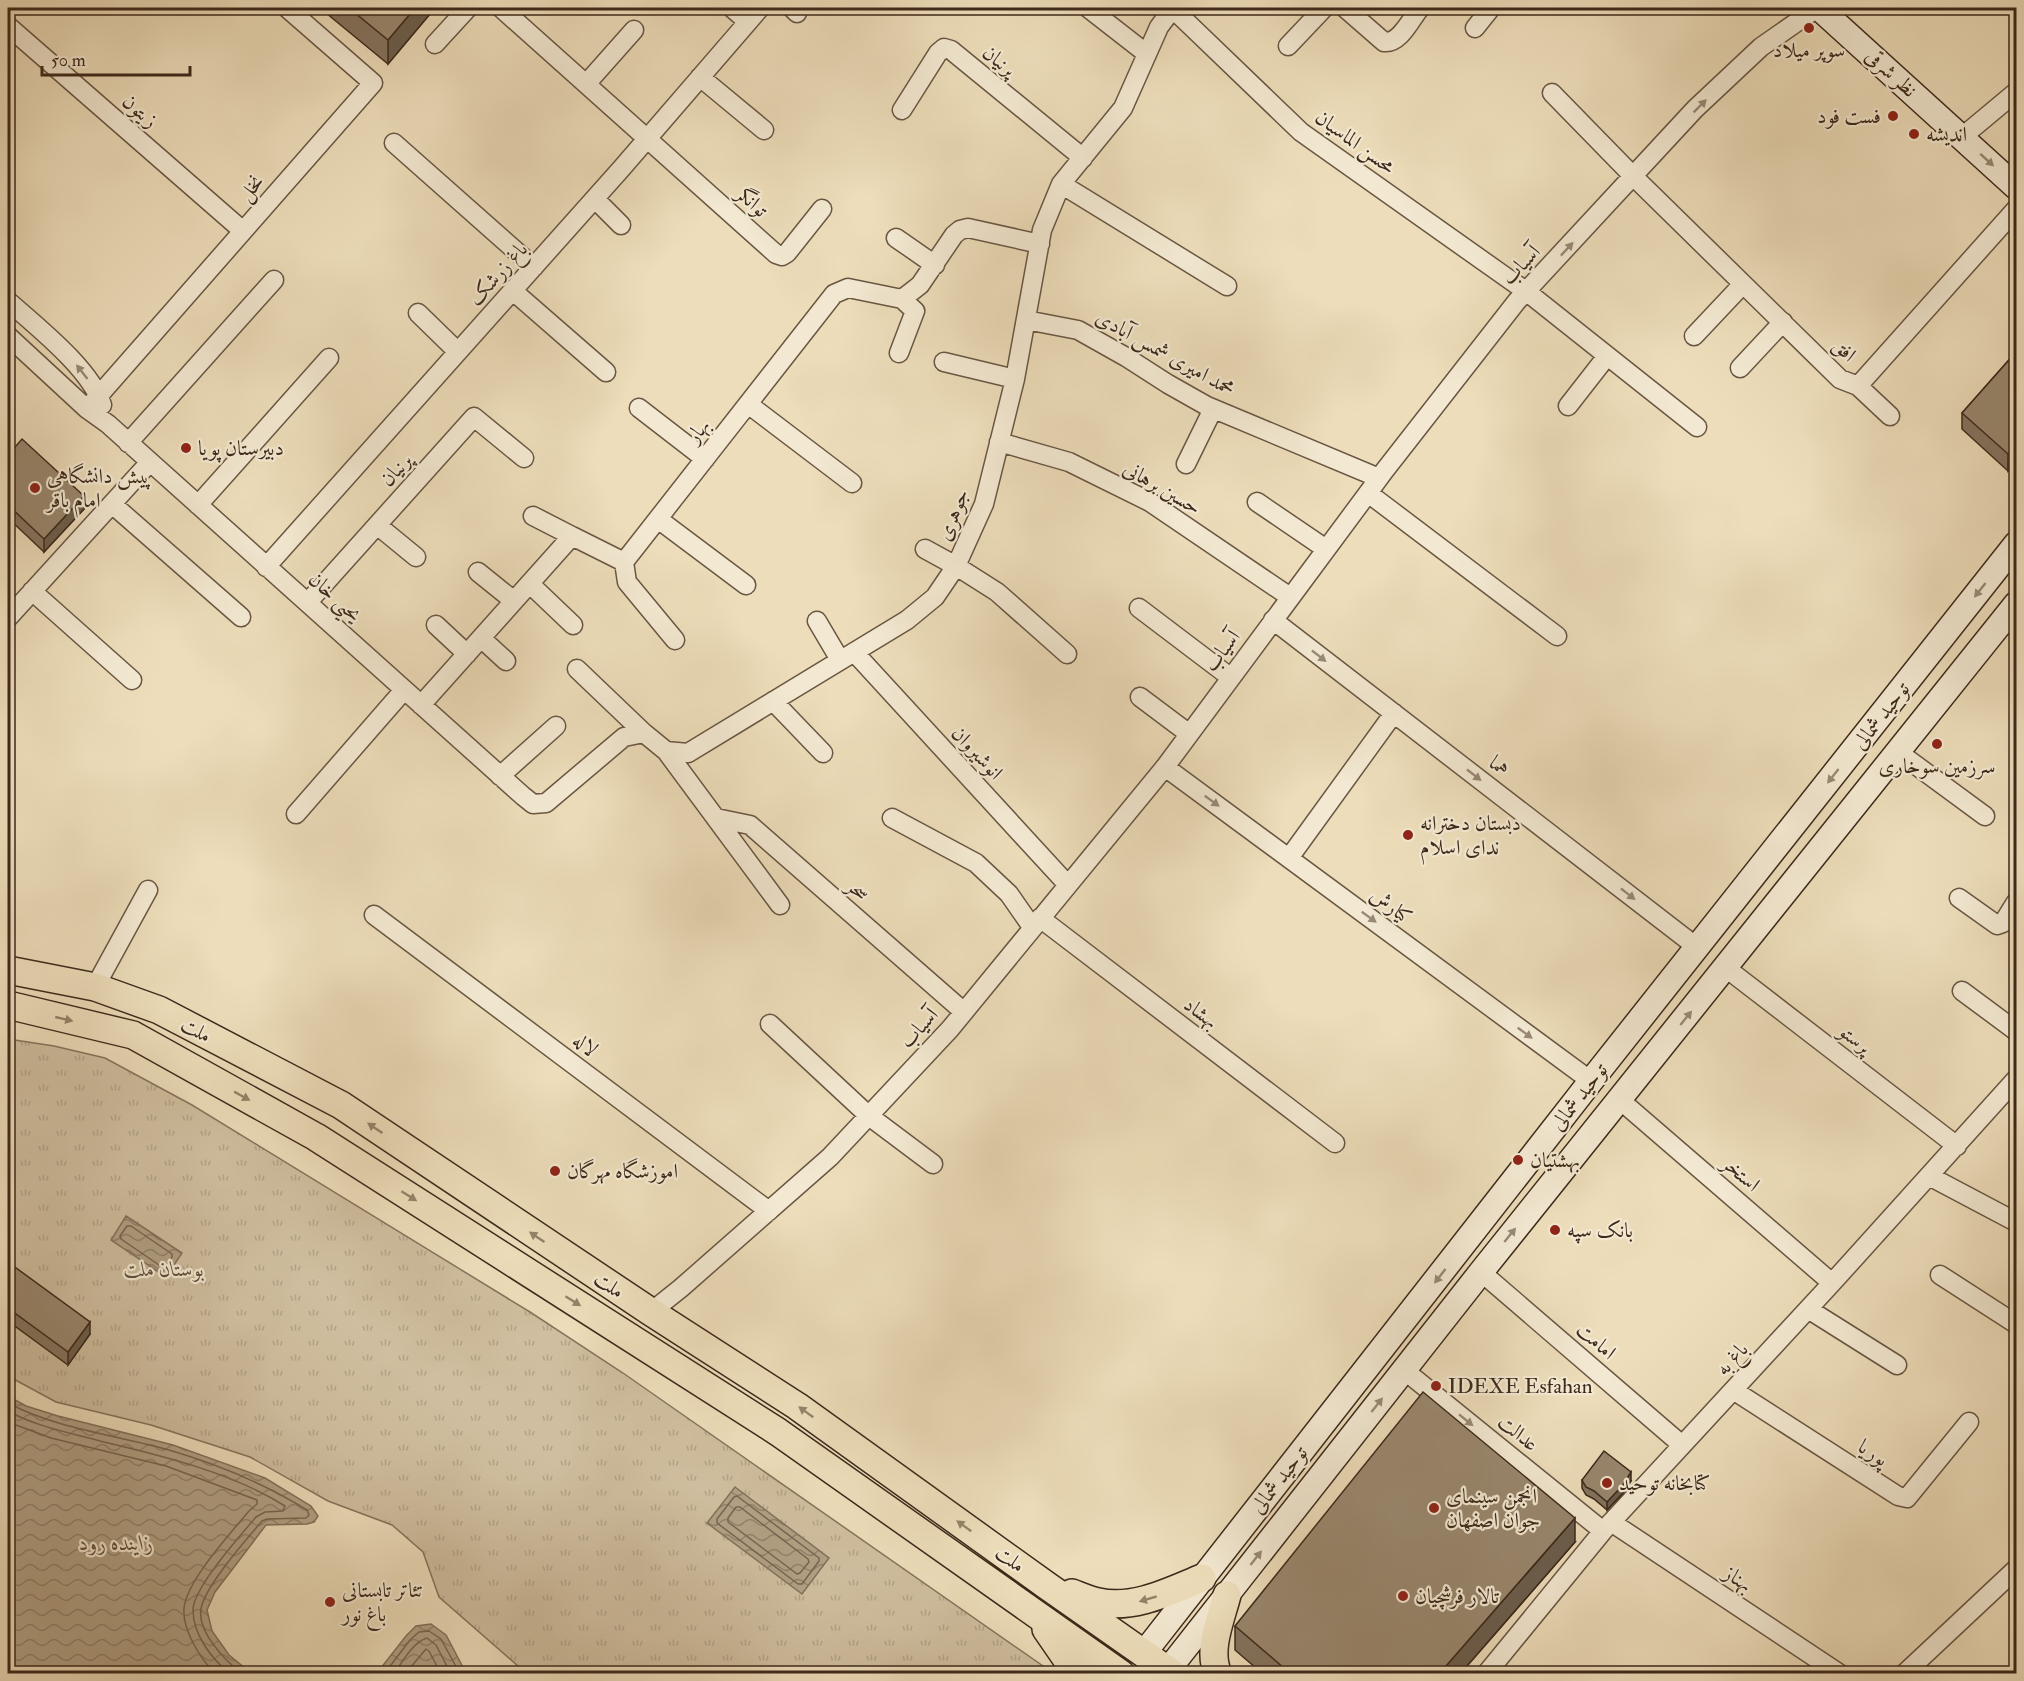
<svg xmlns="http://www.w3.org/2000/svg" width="2024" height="1681" font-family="'IM FELL Double Pica',Amiri,serif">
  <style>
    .park { fill: url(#park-tufts); stroke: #86745d; stroke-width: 1.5 }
    .water { fill: url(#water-waves); stroke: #83705a; stroke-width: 1.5 }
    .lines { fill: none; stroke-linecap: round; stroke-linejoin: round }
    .shore { stroke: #776450; stroke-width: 1.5 }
    .street-casing { stroke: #695643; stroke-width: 21 }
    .secondary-casing { stroke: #3d291b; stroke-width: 27 }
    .primary-casing { stroke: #3d291b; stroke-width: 30 }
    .street { stroke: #f3e9d2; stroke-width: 18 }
    .secondary { stroke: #f3e9d2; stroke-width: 24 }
    .primary { stroke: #edddba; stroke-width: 27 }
    .wall { fill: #84745f; stroke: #3d291b; stroke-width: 1.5 }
    .shaded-wall { fill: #6b5e4d; stroke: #3d291b; stroke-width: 1.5 }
    .building { fill: #99876e; stroke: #3d291b; stroke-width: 1.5 }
    .oneway { fill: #988976 }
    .oneway2 { fill: #95836a }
    .poi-dot { fill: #8f2418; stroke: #f3e9d2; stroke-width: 2 }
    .labels { text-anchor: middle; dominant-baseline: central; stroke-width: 4.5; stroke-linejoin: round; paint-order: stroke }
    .poi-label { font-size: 21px; fill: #3d291b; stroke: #f3e9d2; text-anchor: start }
    .street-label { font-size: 21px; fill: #3d291b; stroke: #f3e9d2 }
    .park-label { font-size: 21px; font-style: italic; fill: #624e3c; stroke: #f3e9d2 }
    .water-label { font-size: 22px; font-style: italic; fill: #604d3a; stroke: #f3e9d2 }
  </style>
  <defs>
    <pattern id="park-tufts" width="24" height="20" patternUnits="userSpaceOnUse" patternTransform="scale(1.5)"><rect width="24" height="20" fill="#cfbe9f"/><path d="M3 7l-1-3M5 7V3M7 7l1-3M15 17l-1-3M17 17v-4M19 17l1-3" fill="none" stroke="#b3a388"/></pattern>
    <pattern id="water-waves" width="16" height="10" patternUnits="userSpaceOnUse" patternTransform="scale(1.5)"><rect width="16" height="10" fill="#b1a084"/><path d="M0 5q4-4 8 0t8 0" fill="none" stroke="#91826b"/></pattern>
  </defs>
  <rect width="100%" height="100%" fill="#edddba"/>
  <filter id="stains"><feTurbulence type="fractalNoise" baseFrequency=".00333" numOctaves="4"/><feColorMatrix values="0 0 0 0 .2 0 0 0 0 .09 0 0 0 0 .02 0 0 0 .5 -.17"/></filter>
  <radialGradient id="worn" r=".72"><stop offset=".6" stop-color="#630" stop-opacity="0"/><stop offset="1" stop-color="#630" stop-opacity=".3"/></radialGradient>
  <path class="park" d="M 8,1039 L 54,1046 L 105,1058 L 192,1105 L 530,1312 L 623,1373 L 1053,1673 L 526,1673 L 439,1597 L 423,1552 L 392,1525 L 328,1501 L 250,1457 L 151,1425 L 56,1402 L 8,1376 Z"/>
  <path class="water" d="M 126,1216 L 182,1253 L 166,1277 L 111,1240 Z
    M 8,1396 L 26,1406 L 58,1416 L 173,1445 L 265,1478 L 311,1506 L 318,1516 L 314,1522 L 307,1524 L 266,1525 L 215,1592 L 207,1610 L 212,1631 L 229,1655 L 251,1673 L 8,1673 Z
    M 735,1487 L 829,1558 L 802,1594 L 707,1523 Z
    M 431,1624 L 446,1635 L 466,1673 L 377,1673 L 406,1636 L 416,1626 Z"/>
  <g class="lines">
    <path class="shore" d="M 127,1226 L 131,1226 L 172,1254 L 172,1257 L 166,1267 L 162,1267 L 121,1239 L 120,1236 Z
      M 8,1403 C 57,1429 116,1435 169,1450 C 217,1464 265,1484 307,1510 L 309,1515 L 306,1518 L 267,1519 L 262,1521 C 247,1539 204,1587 201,1609 C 197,1632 225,1660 242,1674
      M 8,1411 C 37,1427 71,1433 104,1442 C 163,1456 233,1473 285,1506 L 283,1511 L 265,1512 L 256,1517 C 241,1535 193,1588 193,1610 C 193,1635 212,1659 230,1674
      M 8,1422 L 51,1438 L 166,1466 L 257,1500 L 257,1504 L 249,1511 C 231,1533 187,1580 184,1608 C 182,1629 200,1659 216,1674
      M 737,1496 L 819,1558 L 819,1561 L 802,1584 L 798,1584 L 717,1523 L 717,1519 L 734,1497 Z
      M 736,1507 L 740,1507 L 808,1559 L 809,1562 L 800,1573 L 797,1574 L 728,1522 L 728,1518 Z
      M 384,1674 L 410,1640 L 419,1632 L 429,1631 L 441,1639 L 460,1674
      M 394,1674 C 402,1662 413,1642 427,1638 L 436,1645 L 451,1674
      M 405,1674 L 426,1649 L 429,1651 L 441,1674"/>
    <defs>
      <path id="street" d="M 501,8 L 776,254 L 782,256 L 787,253 L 822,209
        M 732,8 L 748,22
        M 792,8 L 797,13
        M 1088,8 L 1147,54
        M 1172,8 L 1301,132 L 1527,292 L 1697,427
        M 1345,8 L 1384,42 C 1400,44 1411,19 1420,8
        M 8,26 L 243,231
        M 1475,28 L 1491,8
        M 435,44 L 468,8
        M 1288,46 L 1324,8
        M 700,77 L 764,130
        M 587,83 L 634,30
        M 1552,93 L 1634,177 L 1840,379 L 1858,386 L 1890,416
        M 902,110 L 938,53 L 944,48 L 951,50 L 1083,158
        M 1962,137 L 2016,92
        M 394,143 L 534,267
        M 1061,184 L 1227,286
        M 595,199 L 621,225
        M 896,238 L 935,265
        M 513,291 L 606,372
        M 8,301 C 36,326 91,369 102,405
        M 418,313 L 458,352
        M 1026,320 L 1078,330 L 1126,357 L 1168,384 L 1207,406 L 1379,478
        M 8,336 L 87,409 L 108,424 L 523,796 L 533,804 L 546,803 L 624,737 L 644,733 L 666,751 L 688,753 L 907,620 L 935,597 L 956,566 L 984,504 L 1015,379 L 1042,230 L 1061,184 L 1123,108 L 1159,27 L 1173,8
        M 1694,336 L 1743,284
        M 899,353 L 915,311 L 902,299
        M 944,362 L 1015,379
        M 1740,368 L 1783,322
        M 1858,386 L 2016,209
        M 748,404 L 852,483
        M 1568,406 L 1607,356
        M 639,408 L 705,459
        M 87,409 L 373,83 L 287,8
        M 999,442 L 1069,462 L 1150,502 L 1290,597
        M 128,443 L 274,280
        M 1186,464 L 1213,409
        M 1368,493 L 1557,636
        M 1257,502 L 1326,549
        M 112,504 L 241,617
        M 198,505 L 329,358
        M 533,516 L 572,536
        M 658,519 L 746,585
        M 377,525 L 416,557
        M 925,549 L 956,566 L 997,592 L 1067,654
        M 624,562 L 627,582 L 675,640
        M 266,567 L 621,169 L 760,8
        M 478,572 L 514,601
        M 530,584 L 573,625
        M 32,591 L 132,680
        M 308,602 L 474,417 L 524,458
        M 1139,608 L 1230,677
        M 8,618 L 150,462
        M 1273,620 L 1698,948
        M 817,621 L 840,660
        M 436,625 L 467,654
        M 481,638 L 506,661
        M 854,652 L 1067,884
        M 577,669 L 644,733
        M 1140,697 L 1188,733
        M 773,701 L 823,753
        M 421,705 L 572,536 L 624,562 L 834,294 L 848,288 L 902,299 L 920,285 L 954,235 L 960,230 L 968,228 L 1040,244
        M 666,751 L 780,905
        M 1898,752 L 1985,816
        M 1165,767 L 1591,1081
        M 500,776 L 556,726
        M 296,814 L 404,690
        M 716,818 L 750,825 L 964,1012
        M 892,818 L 976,863 L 1009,894 L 1032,927
        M 1289,858 L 1394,713
        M 1959,898 L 1997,925 L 2003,923 L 2016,902
        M 374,915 L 769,1211
        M 1040,918 L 1335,1143
        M 1726,968 L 1957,1146
        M 95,987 L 148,890
        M 1962,991 L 2016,1031
        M 770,1024 L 869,1116 L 933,1164
        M 1620,1100 L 1832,1283
        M 1929,1176 L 2016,1222
        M 1481,1272 L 1682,1445
        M 1940,1275 L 2016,1324
        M 1808,1309 L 1897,1365
        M 651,1312 L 681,1288 L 830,1157 L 950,1029 L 1165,767 L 1385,470 L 1517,301 L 1695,109 L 1761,47 L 1817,8
        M 1404,1370 L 1603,1531
        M 1733,1390 L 1898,1496 L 1907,1498 L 1969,1422
        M 1611,1522 L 1840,1674
        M 1486,1674 L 1603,1531 L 1832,1283 L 2016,1079
        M 1904,1674 L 2016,1569"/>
      <path id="secondary" d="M 1819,8 L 2016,187
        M 1144,1653 L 1591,1081 L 2016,544
        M 1168,1670 L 1481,1272 L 2016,604"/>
      <path id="primary" d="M 8,970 L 95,987 L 159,1010 L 341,1105 L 651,1312 L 797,1406 L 1046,1585 L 1173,1674
        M 8,1005 L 133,1035 L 316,1137 L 778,1432 L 1121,1674
        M 1072,1593 C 1080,1596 1089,1600 1098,1602 C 1134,1610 1170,1591 1202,1578
        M 1046,1629 L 1077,1674
        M 1218,1674 C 1207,1650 1221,1619 1227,1595"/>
    </defs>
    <use href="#street" class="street-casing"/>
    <use href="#secondary" class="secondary-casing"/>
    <use href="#primary" class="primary-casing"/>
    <use href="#street" class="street"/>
    <use href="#secondary" class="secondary"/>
    <use href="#primary" class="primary"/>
  </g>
  <path class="wall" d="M 320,8 L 435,8 L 388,64 Z
    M 2016,352 L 2008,471 L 1962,429 L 1962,413 Z
    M 8,455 L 84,509 L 44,552 L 8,518 Z
    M 8,1262 L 90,1334 L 68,1365 L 8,1321 Z
    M 1582,1480 L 1631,1481 L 1623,1493 L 1607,1510 L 1594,1499 L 1586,1495 L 1582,1488 Z
    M 1575,1542 L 1460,1674 L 1263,1674 L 1235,1650 L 1235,1626 Z"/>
  <path class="shaded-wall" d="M 415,8 L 435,8 L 388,64 L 388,40 Z
    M 2016,445 L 2016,462 L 2008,471 L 2008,454 Z
    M 84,496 L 84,509 L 44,552 L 44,539 Z
    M 90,1322 L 90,1334 L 68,1365 L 68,1352 Z
    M 1631,1472 L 1631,1481 L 1623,1493 L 1607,1510 L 1607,1502 Z
    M 1575,1518 L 1575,1542 L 1460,1674 L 1439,1674 Z"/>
  <path class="building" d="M 349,8 L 415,8 L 388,40 Z
    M 2016,352 L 2016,445 L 2008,454 L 1962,413 Z
    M 22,439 L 84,496 L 44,539 L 8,505 L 8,455 Z
    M 8,1262 L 90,1322 L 68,1352 L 8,1308 Z
    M 1423,1392 L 1575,1518 L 1439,1674 L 1291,1674 L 1235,1626 Z
    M 1604,1451 L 1631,1472 L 1623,1485 L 1607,1502 L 1594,1491 L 1586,1487 L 1582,1480 Z"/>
  <defs><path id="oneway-solid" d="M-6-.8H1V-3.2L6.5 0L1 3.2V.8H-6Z" transform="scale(1.5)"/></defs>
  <g class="oneway">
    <use href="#oneway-solid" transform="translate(1700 106) rotate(-45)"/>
    <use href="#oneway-solid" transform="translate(1987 160) rotate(42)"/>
    <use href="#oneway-solid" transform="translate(1567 249) rotate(-47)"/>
    <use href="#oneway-solid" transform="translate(82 372) rotate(-128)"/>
    <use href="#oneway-solid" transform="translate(1980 590) rotate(128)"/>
    <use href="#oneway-solid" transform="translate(1319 656) rotate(38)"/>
    <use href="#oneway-solid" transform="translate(1474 775) rotate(38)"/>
    <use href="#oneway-solid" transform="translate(1833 776) rotate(128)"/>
    <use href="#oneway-solid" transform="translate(1212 801) rotate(36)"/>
    <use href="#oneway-solid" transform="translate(1628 894) rotate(38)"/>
    <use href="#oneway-solid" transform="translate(1369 917) rotate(36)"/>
    <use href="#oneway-solid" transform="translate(1686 1018) rotate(-51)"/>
    <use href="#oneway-solid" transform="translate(1525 1033) rotate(36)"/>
    <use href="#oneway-solid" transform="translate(1510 1235) rotate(-51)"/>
    <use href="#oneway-solid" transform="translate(1440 1276) rotate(128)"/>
    <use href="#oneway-solid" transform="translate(1377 1405) rotate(-52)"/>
    <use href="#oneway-solid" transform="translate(1466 1420) rotate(39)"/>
    <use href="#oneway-solid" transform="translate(1256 1558) rotate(-52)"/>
  </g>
  <g class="oneway2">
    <use href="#oneway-solid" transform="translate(64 1019) rotate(13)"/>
    <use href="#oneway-solid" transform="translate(242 1096) rotate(29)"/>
    <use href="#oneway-solid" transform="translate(375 1128) rotate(-146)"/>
    <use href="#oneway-solid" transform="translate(409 1196) rotate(32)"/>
    <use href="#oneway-solid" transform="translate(537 1237) rotate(-146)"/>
    <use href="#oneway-solid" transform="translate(573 1301) rotate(32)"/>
    <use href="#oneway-solid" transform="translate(806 1412) rotate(-144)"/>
    <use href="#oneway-solid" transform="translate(964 1526) rotate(-144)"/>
    <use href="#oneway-solid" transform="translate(1148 1599) rotate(164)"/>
  </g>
  <g class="poi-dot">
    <circle cx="1809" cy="28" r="6"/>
    <circle cx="1893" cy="116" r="6"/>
    <circle cx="1914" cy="134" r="6"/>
    <circle cx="186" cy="448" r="6"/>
    <circle cx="35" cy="488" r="6"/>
    <circle cx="1937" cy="744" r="6"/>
    <circle cx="1408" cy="835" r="6"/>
    <circle cx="1518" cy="1160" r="6"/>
    <circle cx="555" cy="1171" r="6"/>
    <circle cx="1555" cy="1230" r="6"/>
    <circle cx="1436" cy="1386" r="6"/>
    <circle cx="1607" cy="1483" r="6"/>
    <circle cx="1434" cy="1508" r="6"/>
    <circle cx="1403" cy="1596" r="6"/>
    <circle cx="330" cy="1602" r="6"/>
  </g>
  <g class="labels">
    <g class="poi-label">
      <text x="1809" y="50" text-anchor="middle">سوپر میلاد</text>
      <text x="1881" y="116" text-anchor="end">فست فود</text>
      <text x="1926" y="134">اندیشه</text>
      <text x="198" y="448">دبیرستان پویا</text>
      <text x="47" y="476">پیش دانشگاهی<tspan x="47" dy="24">امام باقر</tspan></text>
      <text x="1937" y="766" text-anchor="middle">سرزمین سوخاری</text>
      <text x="1420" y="823">دبستان دخترانه<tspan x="1420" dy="24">ندای اسلام</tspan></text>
      <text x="1530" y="1160">بهشتیان</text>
      <text x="567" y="1171">اموزشگاه مهرگان</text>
      <text x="1567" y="1230">بانک سپه</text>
      <text x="1448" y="1386">IDEXE Esfahan</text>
      <text x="1619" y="1483">کتابخانه توحید</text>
      <text x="1446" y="1496">انجمن سینمای<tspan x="1446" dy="24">جوان اصفهان</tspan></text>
      <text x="342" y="1590">تئاتر تابستانی<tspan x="342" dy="24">باغ نور</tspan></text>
      <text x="1415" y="1596">تالار فرشچیان</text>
    </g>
    <g class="street-label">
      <text transform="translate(999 61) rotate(39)">پرنیان</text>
      <text transform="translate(1891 73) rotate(42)">نظر شرقی</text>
      <text transform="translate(140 111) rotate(41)">زیتون</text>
      <text transform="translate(1355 142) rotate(36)">محسن الماسیان</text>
      <text transform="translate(251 188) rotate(-49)">نخل</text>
      <text transform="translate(752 202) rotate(42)">توانگر</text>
      <text transform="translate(1521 265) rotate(-47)">آسیاب</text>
      <text transform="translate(498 274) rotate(-48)">باغ زرشک</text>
      <text transform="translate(1844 350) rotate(42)">افق</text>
      <text transform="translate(1165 353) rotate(29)">محمد امیری شمس آبادی</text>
      <text transform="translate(698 431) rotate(-52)">بهار</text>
      <text transform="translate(396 470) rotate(-48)">پرنیان</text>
      <text transform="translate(1162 488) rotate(30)">حسین برهانی</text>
      <text transform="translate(953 515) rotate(-68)">جوهری</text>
      <text transform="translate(335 597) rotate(42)">یحیی خان</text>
      <text transform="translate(1222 651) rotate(-53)">آسیاب</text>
      <text transform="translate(1881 716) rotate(-52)">توحید شمالی</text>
      <text transform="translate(977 753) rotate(47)">انوشیروان</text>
      <text transform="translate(1499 766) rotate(38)">هما</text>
      <text transform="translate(858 890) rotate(41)">سحر</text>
      <text transform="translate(1391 906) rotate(36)">کیارش</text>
      <text transform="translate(1201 1013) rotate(37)">بهشاد</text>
      <text transform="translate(919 1028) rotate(-48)">آسیاب</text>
      <text transform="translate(196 1030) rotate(28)">ملت</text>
      <text transform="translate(1855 1039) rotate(38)">پرستو</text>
      <text transform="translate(585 1045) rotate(37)">لاله</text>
      <text transform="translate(1579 1097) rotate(-52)">توحید شمالی</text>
      <text transform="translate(1741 1174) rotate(41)">استخر</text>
      <text transform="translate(609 1285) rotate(34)">ملت</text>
      <text transform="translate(1596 1341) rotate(41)">امامت</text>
      <text transform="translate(1732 1359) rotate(-47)">باغ به</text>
      <text transform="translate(1518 1433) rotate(39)">عدالت</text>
      <text transform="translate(1873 1453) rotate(33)">پوریا</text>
      <text transform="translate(1279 1480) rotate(-52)">توحید شمالی</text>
      <text transform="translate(1010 1559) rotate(36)">ملت</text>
      <text transform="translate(1738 1579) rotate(34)">بهناز</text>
    </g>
    <g class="park-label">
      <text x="164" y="1269">بوستان ملت</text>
    </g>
    <g class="water-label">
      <text x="116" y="1543">زاینده رود</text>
    </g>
  </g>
  <rect width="2024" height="1681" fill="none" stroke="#edddba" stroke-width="30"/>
  <rect x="9" y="9" width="2006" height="1663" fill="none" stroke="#3d291b" stroke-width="3"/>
  <rect x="15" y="15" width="1994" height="1651" fill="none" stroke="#3d291b" stroke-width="1.5"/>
  <path d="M42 66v9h148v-9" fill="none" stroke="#3d291b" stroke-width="3"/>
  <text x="51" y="66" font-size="18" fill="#3d291b" stroke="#f3e9d2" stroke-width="4.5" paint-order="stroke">50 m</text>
  <rect width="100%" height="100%" filter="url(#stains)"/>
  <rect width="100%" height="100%" fill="url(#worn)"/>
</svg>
